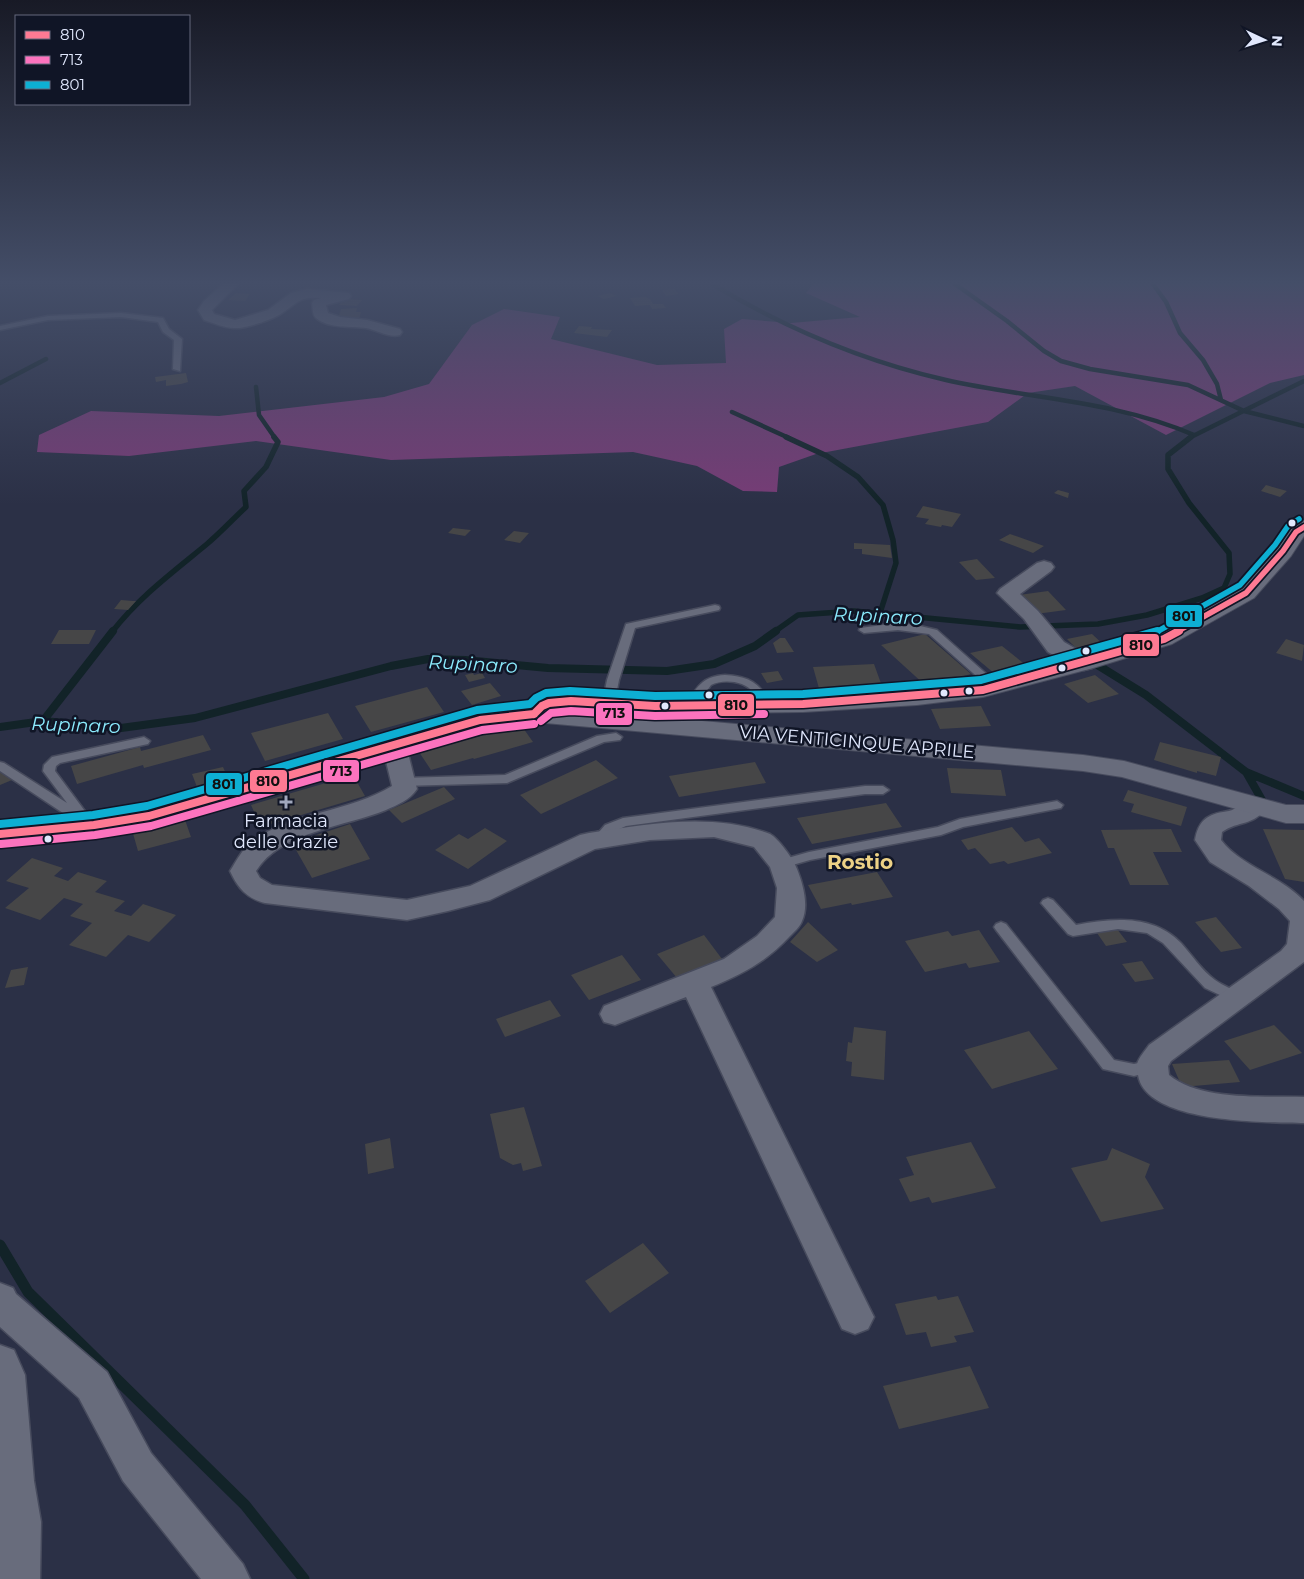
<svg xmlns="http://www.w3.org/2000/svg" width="1304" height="1579" font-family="Montserrat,sans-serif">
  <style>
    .forest { fill: #773c76 }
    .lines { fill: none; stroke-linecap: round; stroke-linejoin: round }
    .stream-far3 { stroke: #122328; stroke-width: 4.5 }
    .stream-far2 { stroke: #122328; stroke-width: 5.5 }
    .stream-far1 { stroke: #122328; stroke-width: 8 }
    .stream { stroke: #122328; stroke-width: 11 }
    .building { fill: #464647 }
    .lane-casing { stroke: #474b5d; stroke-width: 3 }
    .street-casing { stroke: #474b5d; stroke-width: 3 }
    .secondary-casing { stroke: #474b5d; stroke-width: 2 }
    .lane { fill: #686c7c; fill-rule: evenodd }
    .street { fill: #686c7c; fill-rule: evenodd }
    .secondary { fill: #686c7c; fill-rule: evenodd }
    .bus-1-far1-casing { stroke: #101526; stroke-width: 9 }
    .bus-1-casing { stroke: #101526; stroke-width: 11 }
    .bus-2-casing { stroke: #101526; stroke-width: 11 }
    .bus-3-far1-casing { stroke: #101526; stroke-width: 9 }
    .bus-3-casing { stroke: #101526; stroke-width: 11 }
    .bus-1-far1 { stroke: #fe7a93; stroke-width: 5.5 }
    .bus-1 { stroke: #fe7a93; stroke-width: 8 }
    .bus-2 { stroke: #fc73be; stroke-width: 8 }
    .bus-3-far1 { stroke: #0dafd3; stroke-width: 5.5 }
    .bus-3 { stroke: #0dafd3; stroke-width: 8 }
    .bus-dot { fill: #e1e8fd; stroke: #101526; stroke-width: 2 }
    .poi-dot { fill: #a1a8bd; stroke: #101526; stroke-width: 2 }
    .labels { text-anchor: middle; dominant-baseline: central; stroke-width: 5; stroke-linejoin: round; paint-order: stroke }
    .street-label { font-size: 18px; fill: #e1e8fd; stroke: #101526 }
    .poi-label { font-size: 18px; fill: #e1e8fd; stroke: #101526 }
    .water-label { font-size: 19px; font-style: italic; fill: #8bebfd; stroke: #101526 }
    .quarter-label { font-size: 20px; font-weight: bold; fill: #edd286; stroke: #101526 }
    .line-badge { stroke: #101526; stroke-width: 2 }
    .pale-badge-label { font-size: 14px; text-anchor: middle; font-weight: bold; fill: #111 }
  </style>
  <rect width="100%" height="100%" fill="#2b3046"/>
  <path class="forest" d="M 813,284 L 1304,284 L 1304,375 L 1270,383 L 1166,435 L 1075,386 L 1028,393 L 988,422 L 816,454 L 779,467 L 777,492 L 743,491 L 697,466 L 633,452 L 391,460 L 256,441 L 129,456 L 37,452 L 39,435 L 91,411 L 219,416 L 384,397 L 429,384 L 472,325 L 504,309 L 560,317 L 551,339 L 657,365 L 726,363 L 724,329 L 742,319 L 791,323 L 860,317 L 806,293 Z"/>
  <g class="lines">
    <path class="stream-far3" d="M 712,284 C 785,328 863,361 946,380 C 1030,399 1113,400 1194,435
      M 955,284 L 1007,321 L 1044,351 L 1061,361 L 1090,369 L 1188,385 L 1244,411 L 1304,426
      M 1153,284 L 1166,302 L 1180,333 L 1203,360 L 1217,384 L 1221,400
      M 0,383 L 46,359
      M 256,387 L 259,415 L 275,438
      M 732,412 L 789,438
      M 1189,438 L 1304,381"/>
    <path class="stream-far2" d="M 786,437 L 827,456 L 858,477 L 883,505 L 893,540 L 896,563 L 880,613
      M 112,632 C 139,597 173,572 207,544 C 221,532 233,519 246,507 L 244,491 L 266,467 L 278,442 L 274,437
      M 774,632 L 798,615 L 854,611 L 1020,627 L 1098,624 L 1147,615 L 1202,598 L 1224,588 L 1230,574 L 1229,553 L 1189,503 L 1168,469 L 1168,455 L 1191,437"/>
    <path class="stream-far1" d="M 1091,661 L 1146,695 L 1246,772 L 1304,796
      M 43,721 L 113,631
      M 0,727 L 43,721 L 121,728 L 195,718 L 391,666 L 428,659 L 465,660 L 548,668 L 667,671 L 714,664 L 755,646 L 776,631
      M 1246,772 L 1262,800"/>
    <path class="stream" d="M 0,1245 L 28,1292 L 245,1505 L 304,1579"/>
  </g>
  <path class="building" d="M 674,289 L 679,294 L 666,296 L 662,290 Z
    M 236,293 L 250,294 L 245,301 L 228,300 Z
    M 610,293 L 617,296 L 604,299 L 597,296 Z
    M 645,297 L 650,299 L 653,304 L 663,304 L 666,308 L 652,309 L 650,305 L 635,306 L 630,298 Z
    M 344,299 L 362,300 L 357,306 L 339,305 Z
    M 357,308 L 356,312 L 361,312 L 359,319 L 338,319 L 341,309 Z
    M 579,326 L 592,327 L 591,329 L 612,330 L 607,337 L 574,333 Z
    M 186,373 L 188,382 L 181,384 L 166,386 L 166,380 L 156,382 L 155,377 Z
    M 1266,485 L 1287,491 L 1280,497 L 1261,491 Z
    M 1058,490 L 1069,493 L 1068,498 L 1054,493 Z
    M 923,506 L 961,514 L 952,527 L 942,525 L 941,527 L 925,524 L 929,519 L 916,517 Z
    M 453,528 L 471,530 L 465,536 L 448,533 Z
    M 514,531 L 529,533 L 520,543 L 504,540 Z
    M 1010,534 L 1044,546 L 1033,553 L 999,540 Z
    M 854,543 L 890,545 L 892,558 L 862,554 L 862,549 L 854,549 Z
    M 977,559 L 995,578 L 976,580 L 959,562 Z
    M 1048,591 L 1066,610 L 1036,614 L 1019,595 Z
    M 121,600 L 133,601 L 136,601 L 128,610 L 114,609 Z
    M 59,630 L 96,630 L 89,644 L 51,644 Z
    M 925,634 L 971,674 L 926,686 L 881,645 Z
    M 1092,634 L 1106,647 L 1080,652 L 1067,639 Z
    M 780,638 L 785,638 L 794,652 L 777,653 L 773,643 Z
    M 1286,639 L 1304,645 L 1302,661 L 1276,653 Z
    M 1002,646 L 1027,666 L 995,674 L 970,653 Z
    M 874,664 L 883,689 L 820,692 L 813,667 Z
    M 778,671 L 783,680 L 767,683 L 761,673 Z
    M 473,673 L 474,675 L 482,673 L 485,678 L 469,682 L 465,675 Z
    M 1095,675 L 1119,694 L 1088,703 L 1064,684 Z
    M 490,683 L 501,696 L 472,705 L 461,691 Z
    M 427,687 L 444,712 L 371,732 L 355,706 Z
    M 981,706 L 991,726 L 940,729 L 931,709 Z
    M 328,713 L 343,739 L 265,761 L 251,733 Z
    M 521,725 L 533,742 L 474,759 L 473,758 L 431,770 L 419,752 Z
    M 203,735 L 211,750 L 144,768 L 143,765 L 77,784 L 71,766 L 140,747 L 141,751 Z
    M 1160,742 L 1221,757 L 1216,776 L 1197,771 L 1197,773 L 1154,760 Z
    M 596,760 L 618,778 L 541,814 L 520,795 Z
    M 755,762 L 766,783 L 679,797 L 669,776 Z
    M 223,767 L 228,778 L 197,787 L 192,774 Z
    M 947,768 L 1001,770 L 1006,796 L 951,793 Z
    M 0,772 L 12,780 L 0,785 Z
    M 353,775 L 365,796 L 261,827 L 251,805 Z
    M 444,787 L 455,799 L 402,823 L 389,810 Z
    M 1128,790 L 1187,807 L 1181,826 L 1131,812 L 1134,804 L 1123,801 Z
    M 886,803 L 902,827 L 812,844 L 797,818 Z
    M 184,817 L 191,837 L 138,851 L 132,830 Z
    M 350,824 L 370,859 L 312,878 L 292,843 Z
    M 1012,827 L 1025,842 L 1039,838 L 1052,853 L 1008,864 L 1004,861 L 990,864 L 975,848 L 968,850 L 961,840 Z
    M 485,828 L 507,841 L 468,869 L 435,850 L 459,834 L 468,839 Z
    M 1171,829 L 1182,852 L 1153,852 L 1169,885 L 1130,885 L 1114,848 L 1108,848 L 1101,830 Z
    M 1263,829 L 1304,830 L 1304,882 L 1285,879 Z
    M 32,858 L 63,868 L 54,876 L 68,881 L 78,872 L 107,881 L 95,892 L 125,901 L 114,911 L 131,916 L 143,904 L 176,915 L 149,942 L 128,935 L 106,957 L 69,945 L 92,923 L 70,916 L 83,904 L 64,898 L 40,920 L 5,908 L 29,888 L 6,881 Z
    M 877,872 L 893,897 L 852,905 L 851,903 L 821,909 L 808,885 Z
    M 1216,917 L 1242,948 L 1221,952 L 1195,922 Z
    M 808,922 L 838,950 L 817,962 L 790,942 Z
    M 1117,929 L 1127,942 L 1106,946 L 1097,933 Z
    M 979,930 L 1000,962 L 969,968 L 966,963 L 925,972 L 905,941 L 948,931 L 952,936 Z
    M 704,935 L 722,959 L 677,978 L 657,954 Z
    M 622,955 L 641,980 L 589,1000 L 571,975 Z
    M 1142,961 L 1154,979 L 1135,982 L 1122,964 Z
    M 28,967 L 24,985 L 5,988 L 11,970 Z
    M 550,1000 L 561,1016 L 505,1037 L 496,1019 Z
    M 1274,1025 L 1302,1053 L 1250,1070 L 1224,1041 Z
    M 854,1027 L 886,1031 L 884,1080 L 851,1076 L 852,1062 L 846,1061 L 848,1042 L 852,1043 Z
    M 1029,1031 L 1058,1069 L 992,1089 L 964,1050 Z
    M 1229,1060 L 1240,1082 L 1182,1087 L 1172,1064 Z
    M 524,1107 L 542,1166 L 523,1171 L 521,1163 L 513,1165 L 500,1158 L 490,1114 Z
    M 390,1138 L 394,1168 L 368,1174 L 365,1144 Z
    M 971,1142 L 996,1188 L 932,1203 L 929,1197 L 910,1202 L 899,1179 L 914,1175 L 906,1157 Z
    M 1112,1148 L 1150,1164 L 1145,1177 L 1164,1209 L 1101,1222 L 1071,1168 L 1107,1160 Z
    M 643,1243 L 669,1273 L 610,1313 L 585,1281 Z
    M 936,1296 L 938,1300 L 958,1296 L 974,1332 L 954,1336 L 957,1342 L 931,1347 L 926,1332 L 906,1335 L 895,1304 Z
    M 970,1366 L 989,1408 L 899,1429 L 883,1386 Z"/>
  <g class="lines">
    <defs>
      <path id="lane" d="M 121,313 L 163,318 L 169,329 L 182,339 L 180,371 L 173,369 L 174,340 L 163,332 L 158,322 L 121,317 L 48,320 L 0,330 L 0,326 L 48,316 Z
        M 715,605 L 719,606 L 720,608 L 719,610 L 635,628 L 619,680 L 614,705 L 608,708 L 604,707 L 602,705 L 607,680 L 626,624 Z
        M 898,623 L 916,625 L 937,630 L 1001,687 L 995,690 L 991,689 L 929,634 L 898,630 L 864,633 L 859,630 L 860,628 Z
        M 725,675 C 748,676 761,683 770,704 L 768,706 L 760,706 C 757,702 756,696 753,692 C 744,680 722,679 711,685 L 695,708 L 687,708 L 685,706 C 696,688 702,676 725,675 Z
        M 616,733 L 622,737 L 620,740 L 604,742 L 507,783 L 402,786 L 396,782 L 402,778 L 505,775 L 597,736 Z
        M 144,737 L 150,741 L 148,744 L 60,763 L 56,766 L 55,771 L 96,826 L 90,830 L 85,829 L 76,816 L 63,813 L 0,771 L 0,762 L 4,763 L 67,803 L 43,771 L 44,765 L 52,757 Z
        M 865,786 L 883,786 L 889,790 L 883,794 L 865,794 L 626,826 L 615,831 L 605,842 L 600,843 L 593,839 L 605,825 L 623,818 Z
        M 1057,801 L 1063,805 L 1061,808 L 963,827 L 941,835 L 810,860 L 782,868 L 777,867 L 775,864 L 777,861 L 809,852 L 938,827 L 960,819 Z
        M 1048,898 L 1053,900 L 1076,925 C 1112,918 1153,914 1181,943 C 1192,955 1201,970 1215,980 C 1223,986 1233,989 1242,994 L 1244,998 L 1242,1002 L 1237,1003 L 1205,988 L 1163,943 L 1147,933 L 1118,929 L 1073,936 L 1068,934 L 1041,903 L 1043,900 Z
        M 1001,922 L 1006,924 L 1114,1060 L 1134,1064 L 1152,1060 L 1158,1062 L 1160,1066 L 1158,1070 L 1134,1076 L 1103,1069 L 996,930 L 994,927 L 996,924 Z"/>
      <path id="street" d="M 223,284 L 238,284 L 212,310 L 214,314 L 235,320 L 245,317 L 268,310 L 291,293 L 307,289 L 349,293 L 351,296 L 349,299 L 326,305 L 328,313 L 340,317 L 367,320 L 400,329 L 402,332 L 400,335 C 389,338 377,330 366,328 C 351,326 329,329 316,318 C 312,315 313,307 312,303 L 314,300 L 321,298 C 298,296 297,304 279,315 C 271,320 244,329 234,328 C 225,328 213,323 204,320 L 198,310 L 204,301 Z
        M 1044,561 L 1051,563 L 1054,567 L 1051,571 L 1020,594 L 1038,611 L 1064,642 L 1092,658 L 1095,663 L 1092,668 L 1084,670 L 1076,668 L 1048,652 L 1024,619 L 997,593 L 1000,589 L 1037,563 Z
        M 394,738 L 402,740 L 406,745 L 417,789 C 410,800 397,805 386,810 C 345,827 281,831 256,871 L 260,878 L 272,885 L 407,900 L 470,886 L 580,835 L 589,833 C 649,824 712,812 770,834 C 778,838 794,860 797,869 C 803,884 809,906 802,921 C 800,927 794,932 790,936 C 767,961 743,974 711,987 L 868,1305 L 874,1317 L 868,1329 L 855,1334 L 842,1329 L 686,997 L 615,1025 L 604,1022 L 600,1014 L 604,1006 L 724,959 L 757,936 L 775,917 L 777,888 L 770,867 L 754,847 L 714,837 L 650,840 L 595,849 L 490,900 L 448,911 L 407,920 L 265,903 C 246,898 238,888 230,871 C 237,860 242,849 253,841 C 289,813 350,812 392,786 L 382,745 L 386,740 Z
        M 1255,798 L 1264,800 L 1268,806 C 1253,827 1239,820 1222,832 L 1221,840 C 1239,865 1281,876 1304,901 L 1304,962 L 1171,1061 L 1168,1066 L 1169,1075 C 1200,1101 1265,1096 1304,1097 L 1304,1123 C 1266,1122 1146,1124 1138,1075 C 1137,1072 1136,1068 1137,1064 C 1139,1057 1145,1051 1149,1045 L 1281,951 L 1287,944 L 1290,921 L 1279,909 L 1249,886 L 1210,862 L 1195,840 C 1198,823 1205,815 1223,812 C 1227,811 1231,811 1234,809 C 1242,805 1246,800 1255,798 Z
        M 0,1283 L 13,1288 L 16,1294 L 107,1372 L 151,1453 L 243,1564 L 250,1579 L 201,1579 L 123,1481 L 79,1398 L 0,1327 Z
        M 0,1345 L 14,1350 L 25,1375 L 34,1481 L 41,1522 L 40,1579 L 0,1579 Z"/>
      <path id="secondary" d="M 1304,521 L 1304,536 L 1291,556 L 1254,598 L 1172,644 L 1093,668 L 983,697 L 917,705 L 803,712 L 634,714 L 625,711 L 621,706 L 625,701 L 634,698 L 803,696 L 917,689 L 982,683 L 1156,634 L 1238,588 L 1275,546 L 1289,528 Z
        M 534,706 L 1083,755 L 1124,761 L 1286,805 L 1304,805 L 1304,823 L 1286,823 L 1122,777 L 1083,771 L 534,722 L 483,727 L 149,825 L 94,834 L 0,843 L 0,825 L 94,816 L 147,807 L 471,715 L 512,707 Z"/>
    </defs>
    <use href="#lane" class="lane-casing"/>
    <use href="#street" class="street-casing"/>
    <use href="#secondary" class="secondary-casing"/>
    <use href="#lane" class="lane"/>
    <use href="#street" class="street"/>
    <use href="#secondary" class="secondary"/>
    <defs>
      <path id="bus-1-far1" d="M 1176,632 L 1246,593 L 1283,551 L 1296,532 L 1304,527"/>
      <path id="bus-1" d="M 534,714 L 542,706 L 549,703 L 571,701 L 655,706 L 803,704 L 983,690 L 1164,639 L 1179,631
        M 0,834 L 94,825 L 149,816 L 480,720 L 534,714"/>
      <path id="bus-2" d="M 541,721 L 551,713 L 571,711 L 655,716 L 764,714
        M 1,844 L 95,835 L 151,826 L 482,730 L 534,724"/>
      <path id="bus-3-far1" d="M 1152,632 L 1160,630 L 1240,585 L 1275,545 L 1288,526 L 1299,519"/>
      <path id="bus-3" d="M 0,824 L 93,815 L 147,806 L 477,710 L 530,704 L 536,698 L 546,693 L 570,691 L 655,696 L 803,694 L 981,680 L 1157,631"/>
    </defs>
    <use href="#bus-1-far1" class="bus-1-far1-casing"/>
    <use href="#bus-1" class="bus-1-casing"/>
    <use href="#bus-2" class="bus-2-casing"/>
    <use href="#bus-3-far1" class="bus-3-far1-casing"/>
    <use href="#bus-3" class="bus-3-casing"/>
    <use href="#bus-1-far1" class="bus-1-far1"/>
    <use href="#bus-1" class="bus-1"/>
    <use href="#bus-2" class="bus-2"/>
    <use href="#bus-3-far1" class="bus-3-far1"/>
    <use href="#bus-3" class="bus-3"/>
  </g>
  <linearGradient id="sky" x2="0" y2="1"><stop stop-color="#181a26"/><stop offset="0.56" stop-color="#444e68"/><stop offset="1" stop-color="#444e68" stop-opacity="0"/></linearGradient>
  <rect width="1304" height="505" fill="url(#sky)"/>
  <g class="bus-dot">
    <circle cx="1292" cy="523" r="4.5"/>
    <circle cx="1086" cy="651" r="4.5"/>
    <circle cx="1062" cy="668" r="4.5"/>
    <circle cx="969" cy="691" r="4.5"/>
    <circle cx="944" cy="693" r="4.5"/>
    <circle cx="709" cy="695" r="4.5"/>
    <circle cx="665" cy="706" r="4.5"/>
    <circle cx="48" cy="839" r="4.5"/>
  </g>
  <path class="poi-dot" d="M283.5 794.5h5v5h5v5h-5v5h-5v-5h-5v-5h5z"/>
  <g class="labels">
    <g class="street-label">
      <text transform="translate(857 742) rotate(5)">VIA VENTICINQUE APRILE</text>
    </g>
    <g class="poi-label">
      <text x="286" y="821">Farmacia<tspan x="286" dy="21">delle Grazie</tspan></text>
    </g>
    <g class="water-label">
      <text transform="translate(878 616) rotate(3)">Rupinaro</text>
      <text transform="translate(473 664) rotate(3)">Rupinaro</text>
      <text transform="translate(76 725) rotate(2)">Rupinaro</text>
    </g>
    <g class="quarter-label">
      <text x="860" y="862">Rostio</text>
    </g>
  </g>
  <g class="line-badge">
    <rect x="1165" y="604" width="38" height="24" rx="5" fill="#0dafd3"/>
    <rect x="1122" y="633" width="38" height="24" rx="5" fill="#fe7a93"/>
    <rect x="717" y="693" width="38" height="24" rx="5" fill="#fe7a93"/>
    <rect x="595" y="702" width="38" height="24" rx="5" fill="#fc73be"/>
    <rect x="322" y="759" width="38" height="24" rx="5" fill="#fc73be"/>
    <rect x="249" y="769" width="39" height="24" rx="5" fill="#fe7a93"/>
    <rect x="205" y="772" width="38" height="24" rx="5" fill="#0dafd3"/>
  </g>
  <g class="pale-badge-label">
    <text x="1184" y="621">801</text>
    <text x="1141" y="650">810</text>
    <text x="736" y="710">810</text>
    <text x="614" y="718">713</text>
    <text x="341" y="776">713</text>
    <text x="268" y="786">810</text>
    <text x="224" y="789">801</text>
  </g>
  <rect x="15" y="15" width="175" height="90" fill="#101526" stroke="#64697c"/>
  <rect x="25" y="31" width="25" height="8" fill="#fe7a93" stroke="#64697c"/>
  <text x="60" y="40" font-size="15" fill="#e1e8fd">810</text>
  <rect x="25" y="56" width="25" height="8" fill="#fc73be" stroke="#64697c"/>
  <text x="60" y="65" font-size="15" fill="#e1e8fd">713</text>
  <rect x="25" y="81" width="25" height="8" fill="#0dafd3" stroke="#64697c"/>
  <text x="60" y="90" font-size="15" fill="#e1e8fd">801</text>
  <g transform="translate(1264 40) rotate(94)" stroke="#101526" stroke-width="4" paint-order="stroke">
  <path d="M0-4L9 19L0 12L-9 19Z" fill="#e1e8fd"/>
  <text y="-8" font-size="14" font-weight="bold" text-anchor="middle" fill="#e1e8fd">N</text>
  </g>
</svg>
